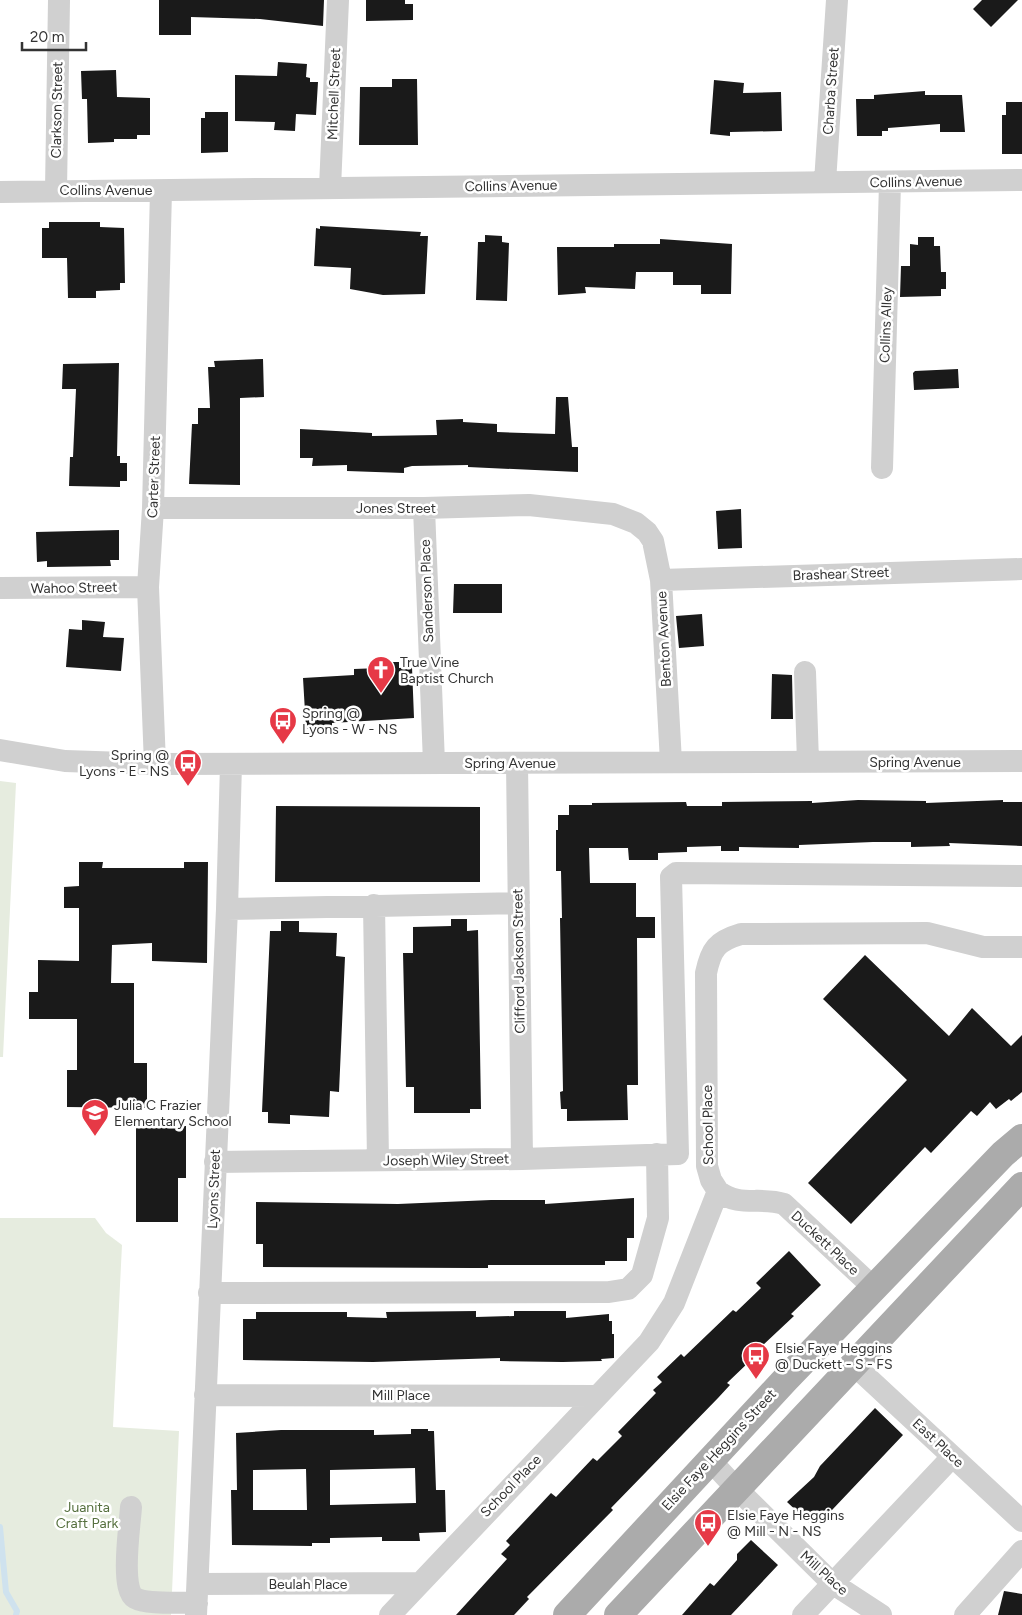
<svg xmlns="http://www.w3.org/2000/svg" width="1022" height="1615" font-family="Figtree,sans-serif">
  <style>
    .green { fill: #e6ecdf }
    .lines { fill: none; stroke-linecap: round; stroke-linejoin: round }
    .stream { stroke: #cfe2ee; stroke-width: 6 }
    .building { fill: #1a1a1a; fill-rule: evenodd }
    .minor { stroke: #d0d0d0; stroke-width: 22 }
    .major { stroke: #ababab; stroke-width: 28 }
    .labels { text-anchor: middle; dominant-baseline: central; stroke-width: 5; stroke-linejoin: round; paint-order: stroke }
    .street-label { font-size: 14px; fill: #333; stroke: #fff }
    .poi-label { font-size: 14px; fill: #333; stroke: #fff; text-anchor: start }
    .park-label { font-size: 14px; fill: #56703f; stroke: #fff }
  </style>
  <rect width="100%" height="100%" fill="#fff"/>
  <path class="green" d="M 0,781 L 16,783 L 3,1057 L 0,1057 Z
    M 0,1218 L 95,1218 L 106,1233 L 122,1245 L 113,1427 L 179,1431 L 171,1615 L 0,1615 Z"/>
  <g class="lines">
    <path class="stream" d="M 0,1527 L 6,1592 L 17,1611 L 16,1615"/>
  </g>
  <path class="building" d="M 159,0 L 324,0 L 323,26 L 260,19 L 191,17 L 191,35 L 159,35 Z
    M 366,0 L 405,0 L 405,4 L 413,4 L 413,20 L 366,21 Z
    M 982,0 L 1018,0 L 991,27 L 973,9 Z
    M 278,62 L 307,64 L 306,77 L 310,78 L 310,82 L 318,82 L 316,115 L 296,114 L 295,131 L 274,130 L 275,122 L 235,121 L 235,75 L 277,76 Z
    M 116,70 L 117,97 L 150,98 L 150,135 L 137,135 L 137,139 L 114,139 L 114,142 L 88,143 L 87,99 L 82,99 L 81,71 Z
    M 392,79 L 417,79 L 418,145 L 359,145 L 360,87 L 392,87 Z
    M 714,80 L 744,83 L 743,93 L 781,92 L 782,131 L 730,132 L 730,136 L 710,134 Z
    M 925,91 L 925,95 L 962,95 L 965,132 L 940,132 L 940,124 L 888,128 L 888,131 L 882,131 L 882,136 L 857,136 L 856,99 L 874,99 L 874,95 Z
    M 1006,102 L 1022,102 L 1022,154 L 1002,154 L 1002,115 L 1006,115 Z
    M 205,112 L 228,112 L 228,152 L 201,153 L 201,118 L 205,118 Z
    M 49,222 L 100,222 L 100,227 L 124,228 L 125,283 L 120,283 L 120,290 L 96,291 L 96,298 L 68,298 L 67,258 L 42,258 L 42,228 L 49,228 Z
    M 320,226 L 421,232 L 420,236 L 428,236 L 425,294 L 383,295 L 350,289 L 351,268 L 314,266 L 316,228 L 320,229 Z
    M 485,235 L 502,236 L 502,242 L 509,243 L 507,301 L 476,300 L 478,242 L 485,242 Z
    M 918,237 L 934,237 L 934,246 L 940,246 L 941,272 L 946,272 L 946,289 L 941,289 L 941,296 L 900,297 L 901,266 L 910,266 L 910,244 L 918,245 Z
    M 660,239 L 732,244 L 731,294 L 701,294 L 701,285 L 673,285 L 673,272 L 636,272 L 635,289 L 585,287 L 586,293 L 558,295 L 557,247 L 614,247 L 614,244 L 660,244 Z
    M 263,359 L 264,397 L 240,398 L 240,485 L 189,484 L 192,424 L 198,424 L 198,408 L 210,408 L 208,367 L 215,367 L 214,361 Z
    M 119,363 L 117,456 L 120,456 L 120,463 L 127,463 L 127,481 L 120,481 L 120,487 L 69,486 L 70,457 L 73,457 L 76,389 L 62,389 L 63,364 Z
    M 958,369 L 959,388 L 914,390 L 913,373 L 915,371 Z
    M 556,397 L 568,397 L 572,447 L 578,447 L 578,472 L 468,467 L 468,465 L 412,466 L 404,468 L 404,473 L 347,471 L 347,465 L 312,466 L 313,458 L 300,458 L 300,429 L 372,433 L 372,436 L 437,435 L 436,420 L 463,419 L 463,422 L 497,424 L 497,432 L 555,434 Z
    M 741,509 L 742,548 L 718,549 L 716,511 Z
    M 119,530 L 119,560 L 110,560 L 111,566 L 47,567 L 47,561 L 37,562 L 36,532 Z
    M 454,584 L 502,584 L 502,613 L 453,613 Z
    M 702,614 L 704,646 L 679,648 L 676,616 Z
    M 82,620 L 105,622 L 103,637 L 124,638 L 121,671 L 66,667 L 69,629 L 82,630 Z
    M 380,662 L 399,662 L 399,668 L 412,667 L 414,718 L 332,723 L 332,727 L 306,729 L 303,678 L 354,675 L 354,669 L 380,668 Z
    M 772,674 L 792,675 L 793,719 L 771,719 Z
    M 858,800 L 926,801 L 926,803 L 1003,800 L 1003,802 L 1022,802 L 1022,846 L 949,843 L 950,846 L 911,847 L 911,842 L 873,842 L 799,845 L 799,848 L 739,847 L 739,851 L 721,851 L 721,846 L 687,847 L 687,852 L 658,853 L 658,860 L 629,860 L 628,848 L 589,848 L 590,883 L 636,883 L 636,917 L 655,917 L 655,938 L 637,938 L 638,1085 L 627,1085 L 628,1120 L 567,1121 L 567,1109 L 561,1109 L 560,1092 L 563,1091 L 560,918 L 562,918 L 561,871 L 556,871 L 556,830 L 558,830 L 558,815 L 569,815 L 569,805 L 592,805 L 592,803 L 686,802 L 687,806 L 722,806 L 722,802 L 812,801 L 812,803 Z
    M 276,806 L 480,807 L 480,882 L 275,882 Z
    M 79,862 L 103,862 L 102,868 L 184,868 L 184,862 L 208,862 L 207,963 L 152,961 L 152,943 L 112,945 L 111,983 L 134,983 L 134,1063 L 147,1063 L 147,1108 L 67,1107 L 67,1070 L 77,1070 L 77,1019 L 29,1019 L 29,992 L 38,992 L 38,960 L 79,961 L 79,908 L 64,908 L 64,887 L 79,886 Z
    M 451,919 L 467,919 L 467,931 L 478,930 L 481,1109 L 470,1109 L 470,1113 L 414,1113 L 414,1087 L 406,1087 L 403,953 L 413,953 L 413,927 L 451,926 Z
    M 281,921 L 299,921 L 299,932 L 337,933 L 336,956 L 345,957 L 339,1092 L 330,1091 L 329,1117 L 290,1115 L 290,1124 L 268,1123 L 268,1112 L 262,1112 L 270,931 L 281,931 Z
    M 865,955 L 949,1036 L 972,1008 L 1011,1046 L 1022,1035 L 1022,1092 L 1011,1101 L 1009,1099 L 996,1109 L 990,1102 L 977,1116 L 971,1111 L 931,1153 L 925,1147 L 851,1224 L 808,1183 L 907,1080 L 823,999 Z
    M 136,1125 L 186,1126 L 186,1178 L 178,1178 L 178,1222 L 136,1222 Z
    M 634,1198 L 634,1238 L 627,1238 L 627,1261 L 605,1261 L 605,1265 L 488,1265 L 488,1268 L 471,1268 L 263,1267 L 263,1244 L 256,1244 L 256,1202 L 398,1204 L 491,1200 L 545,1200 L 545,1204 Z
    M 789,1251 L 821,1285 L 791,1314 L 794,1316 L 748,1359 L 750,1361 L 727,1383 L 730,1385 L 718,1398 L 611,1508 L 613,1510 L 527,1597 L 529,1599 L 514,1615 L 456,1615 L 507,1559 L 501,1554 L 510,1545 L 506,1541 L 551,1493 L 556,1497 L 593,1458 L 597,1461 L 622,1436 L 618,1432 L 656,1393 L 653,1390 L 662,1382 L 657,1377 L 681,1354 L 684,1357 L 733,1310 L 736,1312 L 761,1288 L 756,1283 Z
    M 476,1311 L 476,1317 L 514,1316 L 514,1311 L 566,1311 L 566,1318 L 609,1314 L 609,1321 L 612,1321 L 612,1334 L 614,1334 L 614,1358 L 601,1359 L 602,1361 L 563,1362 L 500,1361 L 500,1358 L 373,1362 L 243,1360 L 243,1319 L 256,1319 L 256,1312 L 347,1312 L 347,1317 L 387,1318 L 386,1312 Z
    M 875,1408 L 903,1435 L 815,1528 L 787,1502 L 814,1477 L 820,1466 Z
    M 411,1429 L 428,1429 L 428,1431 L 434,1431 L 436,1490 L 445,1490 L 446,1532 L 419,1533 L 420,1541 L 382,1541 L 382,1537 L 330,1538 L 330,1543 L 312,1543 L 312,1546 L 232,1545 L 231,1490 L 237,1490 L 236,1433 L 281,1430 L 374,1430 L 374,1435 L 411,1434 ZM 415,1468 L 416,1503 L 330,1505 L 330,1470 ZM 306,1469 L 307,1510 L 253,1510 L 253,1470 Z
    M 751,1540 L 778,1565 L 731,1615 L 682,1615 L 710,1583 L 714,1586 L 737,1560 L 737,1554 Z
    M 1004,1591 L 1022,1594 L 1022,1615 L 998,1615 Z"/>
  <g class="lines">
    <path class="minor" d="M 825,182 L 837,0
      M 330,188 L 338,0
      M 56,190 L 59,0
      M 0,192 L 1022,180
      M 882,468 L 890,183
      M 153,508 L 424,508 L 529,505 L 613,514 L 636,523 L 647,532 L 653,541 L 661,580 L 671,762
      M 424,508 L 434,763
      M 661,580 L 1022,569
      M 0,588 L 148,587
      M 805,672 L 808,762
      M 0,750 L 65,761 L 155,764 L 1022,761
      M 517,763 L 522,1159
      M 155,764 L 148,587 L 153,508 L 161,191
      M 374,905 L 378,1160
      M 227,909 L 519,903
      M 215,1162 L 522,1159 L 678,1154 L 671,877 L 676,873 L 1022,876
      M 718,1191 C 740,1208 760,1196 784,1204 L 873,1287
      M 209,1293 L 609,1292 L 628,1289 L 642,1275 L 658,1218 L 657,1154
      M 854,1365 L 1022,1521
      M 205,1395 L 596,1396
      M 710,1460 L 736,1488 L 832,1583 L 881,1615
      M 131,1507 C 130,1524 120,1590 135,1598 C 147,1605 182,1602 197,1603
      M 198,1584 L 418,1583
      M 196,1615 L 227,909 L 231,764
      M 390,1615 L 649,1342 L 674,1303 L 718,1191 L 711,1180 L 707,1166 L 706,973 C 711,949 717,941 741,934 L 927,933 L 983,947 L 1022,947
      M 803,1615 L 952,1457
      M 965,1615 L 1022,1551"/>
    <path class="major" d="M 567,1615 L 785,1380 L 1003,1154 L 1022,1138
      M 618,1615 L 1022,1186"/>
  </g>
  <defs>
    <symbol id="church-pin" viewBox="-11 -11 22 30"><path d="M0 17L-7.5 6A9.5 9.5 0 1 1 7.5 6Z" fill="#e63946" stroke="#fff"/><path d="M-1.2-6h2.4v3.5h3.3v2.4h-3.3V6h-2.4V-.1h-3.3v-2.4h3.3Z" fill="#fff"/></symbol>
    <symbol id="bus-pin" viewBox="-11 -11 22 30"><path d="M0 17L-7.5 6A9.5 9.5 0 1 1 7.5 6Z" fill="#e63946" stroke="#fff"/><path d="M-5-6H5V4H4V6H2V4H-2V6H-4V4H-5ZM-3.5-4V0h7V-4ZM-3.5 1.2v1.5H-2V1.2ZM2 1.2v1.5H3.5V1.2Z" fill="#fff"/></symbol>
    <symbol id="school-pin" viewBox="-11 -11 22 30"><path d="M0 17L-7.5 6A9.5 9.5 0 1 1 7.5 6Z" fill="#e63946" stroke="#fff"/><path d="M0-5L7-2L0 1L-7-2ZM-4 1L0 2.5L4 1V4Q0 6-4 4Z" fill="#fff"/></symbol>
  </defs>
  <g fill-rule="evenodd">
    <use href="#church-pin" x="365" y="654" width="32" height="43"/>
    <use href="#bus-pin" x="267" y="705" width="32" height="43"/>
    <use href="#bus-pin" x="172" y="747" width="32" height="43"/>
    <use href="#school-pin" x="79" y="1097" width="32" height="43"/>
    <use href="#bus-pin" x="740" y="1340" width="32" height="43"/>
    <use href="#bus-pin" x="692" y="1507" width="32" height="43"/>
  </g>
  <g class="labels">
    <g class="street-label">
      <text transform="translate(831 91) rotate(-86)">Charba Street</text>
      <text transform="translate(334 94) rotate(-88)">Mitchell Street</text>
      <text transform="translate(57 110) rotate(-89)">Clarkson Street</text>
      <text transform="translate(916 182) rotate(-1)">Collins Avenue</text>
      <text transform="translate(511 186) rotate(-1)">Collins Avenue</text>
      <text x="106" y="190">Collins Avenue</text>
      <text transform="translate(886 325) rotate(-88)">Collins Alley</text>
      <text transform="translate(154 477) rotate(-88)">Carter Street</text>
      <text x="396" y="508">Jones Street</text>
      <text transform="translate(841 574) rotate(-2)">Brashear Street</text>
      <text transform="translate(74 588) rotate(-1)">Wahoo Street</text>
      <text transform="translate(427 591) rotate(-92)">Sanderson Place</text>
      <text transform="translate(664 639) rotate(-93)">Benton Avenue</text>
      <text x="915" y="762">Spring Avenue</text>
      <text x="510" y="763">Spring Avenue</text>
      <text transform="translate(519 961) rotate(-91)">Clifford Jackson Street</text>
      <text transform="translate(708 1125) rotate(-91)">School Place</text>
      <text transform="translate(446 1160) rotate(-1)">Joseph Wiley Street</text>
      <text transform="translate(214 1189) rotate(-88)">Lyons Street</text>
      <text transform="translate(825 1243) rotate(43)">Duckett Place</text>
      <text x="401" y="1395">Mill Place</text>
      <text transform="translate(938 1443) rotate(43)">East Place</text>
      <text transform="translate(719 1450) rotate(-47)">Elsie Faye Heggins Street</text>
      <text transform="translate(511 1486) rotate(-46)">School Place</text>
      <text transform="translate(824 1573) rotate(42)">Mill Place</text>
      <text x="308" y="1584">Beulah Place</text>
    </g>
    <g class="poi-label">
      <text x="400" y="662">True Vine<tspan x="400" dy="16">Baptist Church</tspan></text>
      <text x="302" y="713">Spring @<tspan x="302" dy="16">Lyons - W - NS</tspan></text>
      <text x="169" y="755" text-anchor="end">Spring @<tspan x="169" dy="16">Lyons - E - NS</tspan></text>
      <text x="114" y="1105">Julia C Frazier<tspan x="114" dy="16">Elementary School</tspan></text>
      <text x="775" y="1348">Elsie Faye Heggins<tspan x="775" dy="16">@ Duckett - S - FS</tspan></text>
      <text x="727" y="1515">Elsie Faye Heggins<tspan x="727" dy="16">@ Mill - N - NS</tspan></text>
    </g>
    <g class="park-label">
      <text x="87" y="1507">Juanita<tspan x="87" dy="16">Craft Park</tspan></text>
    </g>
  </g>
  <path d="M22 42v8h64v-8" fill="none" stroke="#333333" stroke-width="2.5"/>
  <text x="30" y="42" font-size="15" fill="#333333" stroke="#ffffff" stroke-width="4" paint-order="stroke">20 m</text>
</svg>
